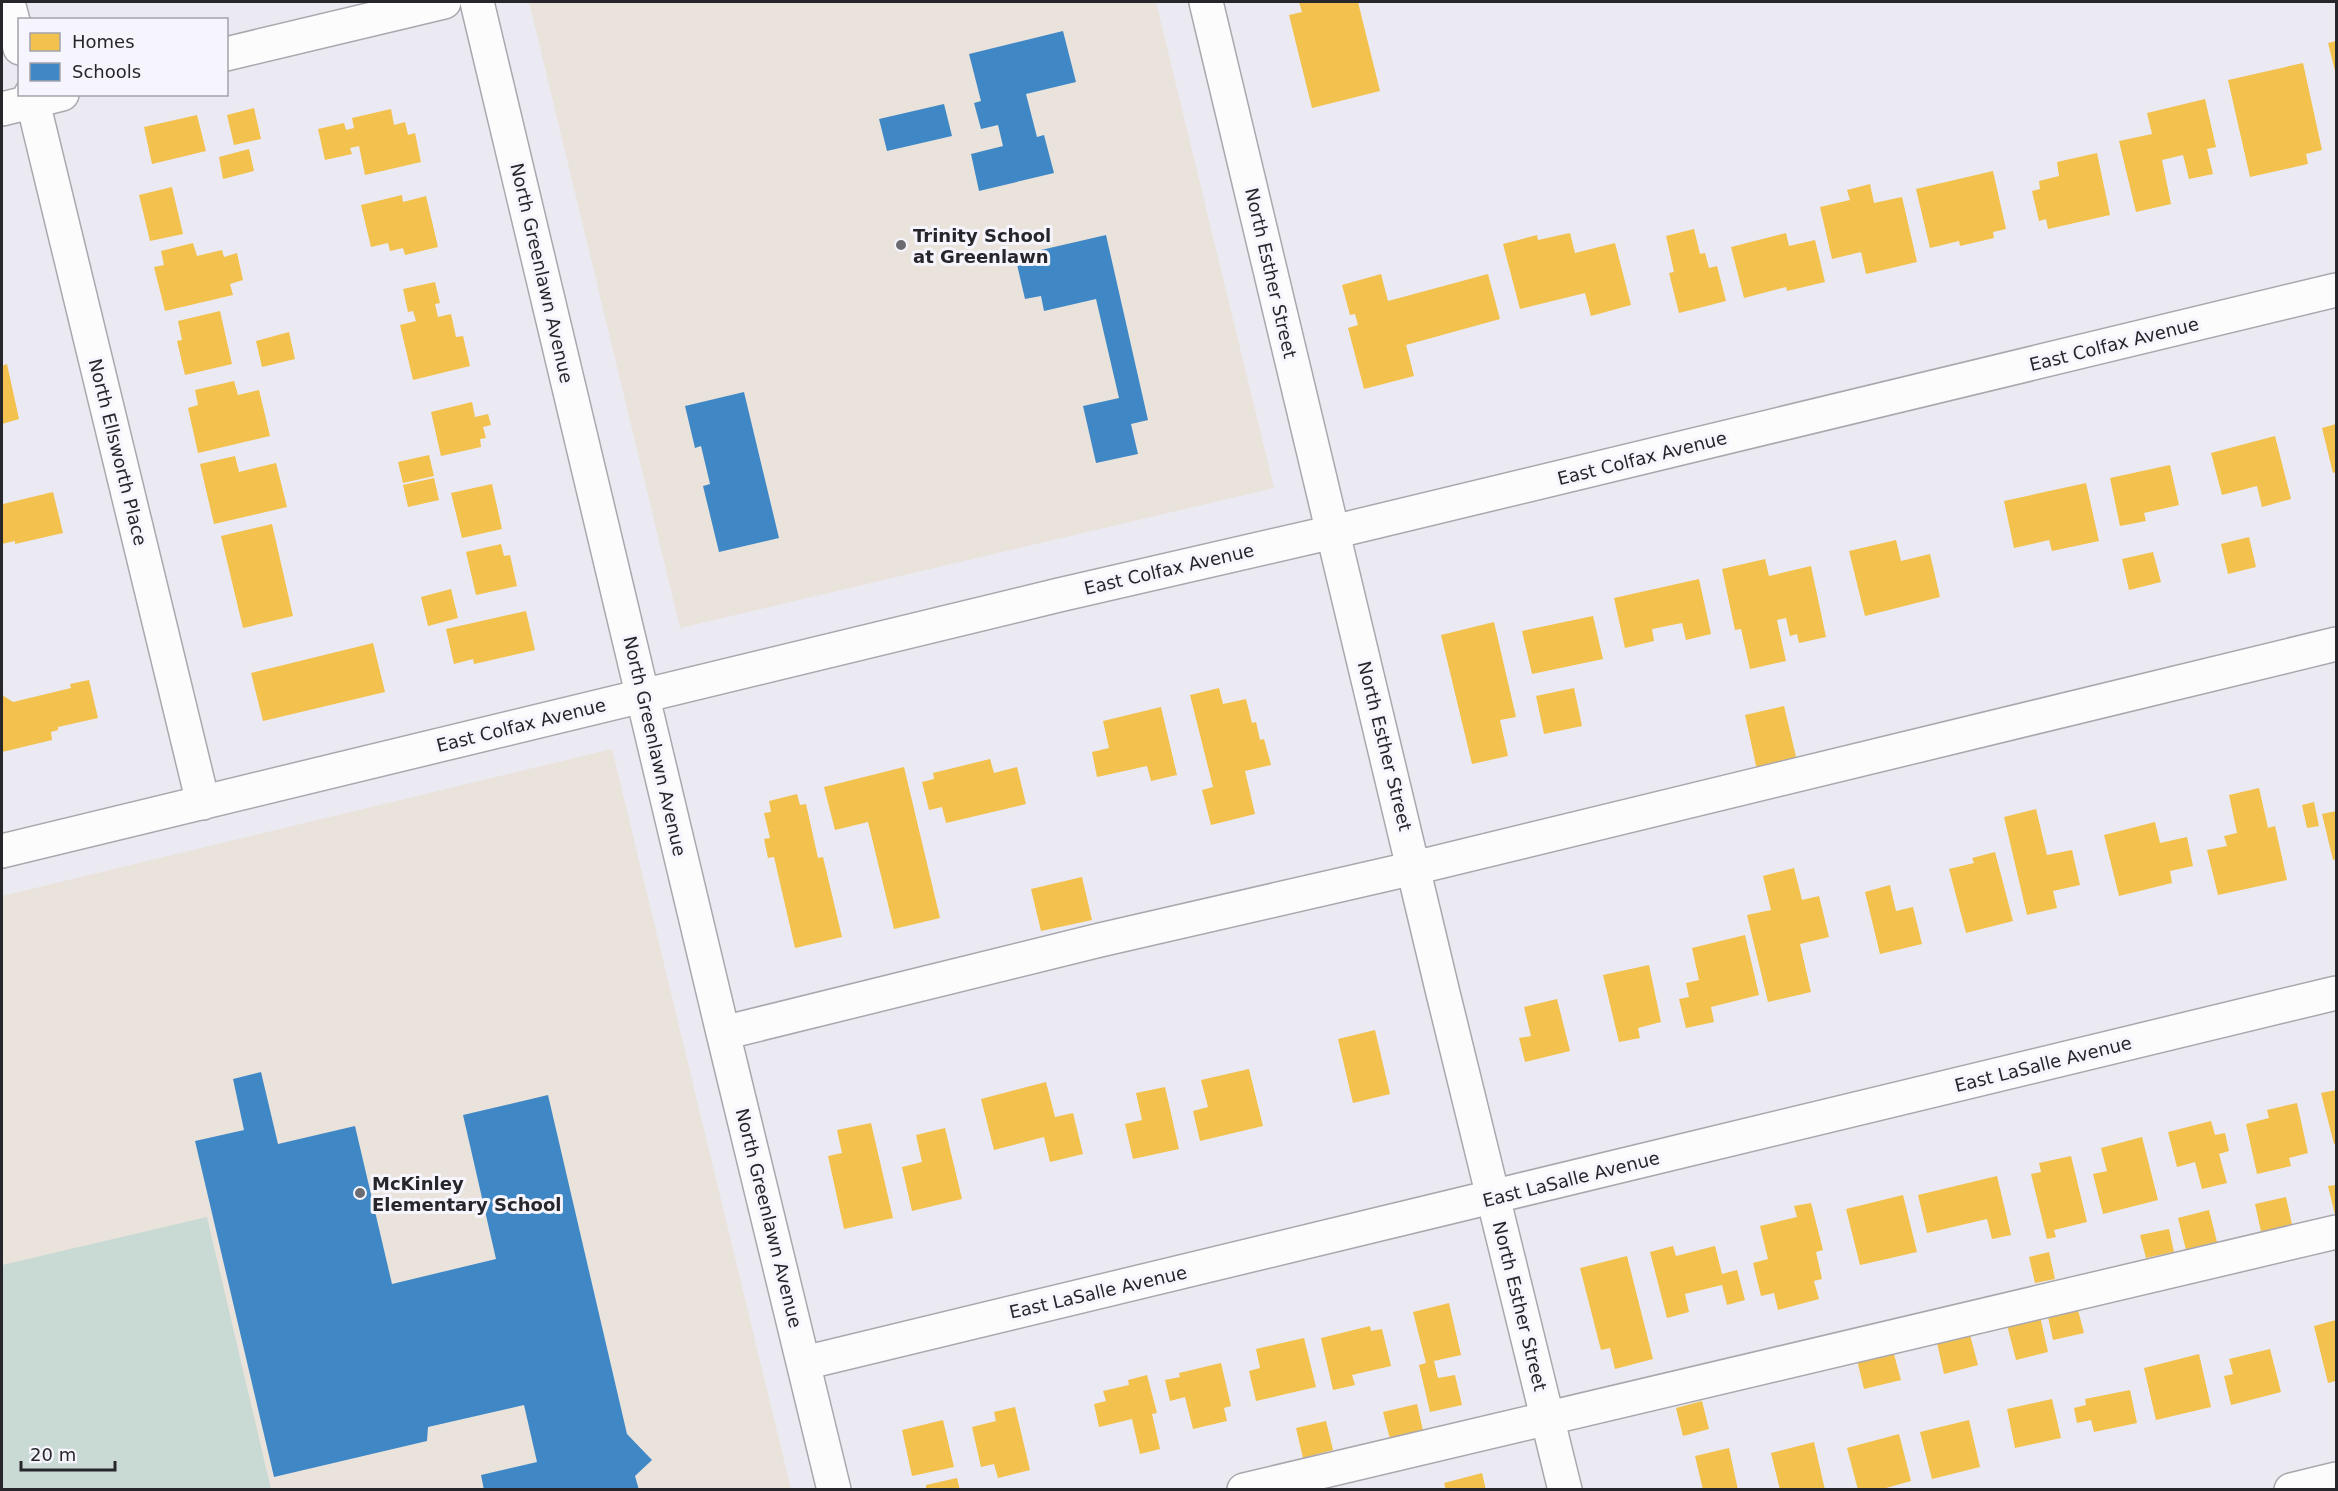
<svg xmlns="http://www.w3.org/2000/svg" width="2338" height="1491" font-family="'DejaVu Sans',sans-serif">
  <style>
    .education { fill: #eae3dc }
    .green { fill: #c9dad4 }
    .homes { fill: #f2c14e }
    .schools { fill: #3f88c5 }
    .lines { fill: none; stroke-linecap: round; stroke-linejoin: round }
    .minor-casing { stroke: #a9a8ae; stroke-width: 36 }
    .major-casing { stroke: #a9a8ae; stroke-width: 36 }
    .minor { stroke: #fcfcfd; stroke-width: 33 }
    .major { stroke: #fcfcfd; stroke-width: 33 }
    .poi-dot { fill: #6c6b71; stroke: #f6f5fe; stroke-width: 2 }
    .labels { text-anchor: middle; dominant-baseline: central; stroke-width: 6; stroke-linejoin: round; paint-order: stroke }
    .poi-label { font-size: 18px; font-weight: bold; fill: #27262b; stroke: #f6f5fe; text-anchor: start }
    .street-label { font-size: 18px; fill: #27262b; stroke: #f6f5fe }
  </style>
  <rect width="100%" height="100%" fill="#ebeaf2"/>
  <path class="education" d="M 529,2 L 1156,2 L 1274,488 L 680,628 Z
    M 612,749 L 791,1489 L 2,1489 L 2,896 Z"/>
  <path class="green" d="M 207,1217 L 271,1489 L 2,1489 L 2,1265 Z"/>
  <path class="homes" d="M 1299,2 L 1358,2 L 1380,91 L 1312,108 L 1289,15 L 1302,12 Z
    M 2336,41 L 2336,75 L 2328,43 Z
    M 2303,63 L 2322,150 L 2306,154 L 2308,164 L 2250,177 L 2228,80 Z
    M 2205,99 L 2216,147 L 2207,149 L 2213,174 L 2189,179 L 2183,155 L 2162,160 L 2171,204 L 2136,212 L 2119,141 L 2152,134 L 2147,113 Z
    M 254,108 L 261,139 L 234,145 L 227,115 Z
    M 391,109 L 394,125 L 405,122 L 408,135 L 415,133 L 421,162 L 365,175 L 359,146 L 350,148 L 352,154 L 325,160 L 318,129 L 344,123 L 346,130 L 354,128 L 352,118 Z
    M 197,115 L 206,151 L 152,164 L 144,127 Z
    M 249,149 L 254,171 L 223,179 L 219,157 Z
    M 2097,153 L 2110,215 L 2048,229 L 2046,219 L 2039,221 L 2032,191 L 2040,189 L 2039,181 L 2059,176 L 2057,162 Z
    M 1993,171 L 2006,229 L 1993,232 L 1994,238 L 1960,246 L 1959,241 L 1930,248 L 1916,189 Z
    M 1870,184 L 1874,203 L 1902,197 L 1917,262 L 1866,274 L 1861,252 L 1832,259 L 1820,207 L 1850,200 L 1847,190 Z
    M 172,187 L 183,234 L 150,241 L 139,195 Z
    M 402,195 L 403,202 L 426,196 L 438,247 L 405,255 L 403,248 L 390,251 L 388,243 L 371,247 L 361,205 Z
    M 1694,229 L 1700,254 L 1705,253 L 1709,268 L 1717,266 L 1726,301 L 1679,313 L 1669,273 L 1674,272 L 1666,236 Z
    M 1570,233 L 1575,253 L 1615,243 L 1631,305 L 1591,316 L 1585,293 L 1520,309 L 1503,244 L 1537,235 L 1538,240 Z
    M 1786,233 L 1789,246 L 1815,240 L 1825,282 L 1787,291 L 1786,287 L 1744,298 L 1731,247 Z
    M 193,243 L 197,256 L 222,250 L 224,257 L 237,253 L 243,280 L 230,284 L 233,295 L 165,311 L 154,267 L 164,265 L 161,251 Z
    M 1381,274 L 1388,301 L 1488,274 L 1500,319 L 1406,345 L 1414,376 L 1364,389 L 1348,328 L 1358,325 L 1355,314 L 1350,315 L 1342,285 Z
    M 435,282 L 440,303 L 435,304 L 438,317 L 451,314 L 456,337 L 463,336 L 470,366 L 413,380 L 400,325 L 416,321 L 413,311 L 408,312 L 403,289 Z
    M 220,311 L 232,364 L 185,375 L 177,341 L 182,340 L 178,321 Z
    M 289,332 L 295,359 L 262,367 L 256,341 Z
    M 7,364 L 19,419 L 2,424 L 2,366 Z
    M 234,381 L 238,395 L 259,390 L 270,436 L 198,453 L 188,408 L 198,405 L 195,390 Z
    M 472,402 L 475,417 L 488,414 L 491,425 L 483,427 L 486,438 L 480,439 L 481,447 L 441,456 L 431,412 Z
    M 2336,424 L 2336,472 L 2333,473 L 2322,428 Z
    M 2275,436 L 2291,499 L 2262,507 L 2257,486 L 2222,495 L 2211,453 Z
    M 429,455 L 434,476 L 403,483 L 398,462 Z
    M 235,456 L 239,472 L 276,463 L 287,507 L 214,524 L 200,464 Z
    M 2170,465 L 2179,505 L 2144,513 L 2146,521 L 2120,526 L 2110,478 Z
    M 434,478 L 439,500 L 408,507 L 403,485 Z
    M 2086,483 L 2099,541 L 2052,551 L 2049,540 L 2014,548 L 2004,501 Z
    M 492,484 L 502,529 L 462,538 L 451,493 Z
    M 53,492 L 63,533 L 15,544 L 15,541 L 2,544 L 3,504 Z
    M 272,524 L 293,616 L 243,628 L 221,536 Z
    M 2249,537 L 2256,567 L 2228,574 L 2221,544 Z
    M 1896,540 L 1901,561 L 1930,554 L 1940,597 L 1865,616 L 1849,551 Z
    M 501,544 L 504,556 L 510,555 L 517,586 L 476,595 L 466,552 Z
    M 2153,552 L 2161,582 L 2129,590 L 2122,559 Z
    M 1765,559 L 1769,576 L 1811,566 L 1826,637 L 1799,643 L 1797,634 L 1790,636 L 1786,618 L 1777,620 L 1786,661 L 1750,669 L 1741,629 L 1735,630 L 1722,569 Z
    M 1699,579 L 1711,634 L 1686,640 L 1682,623 L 1652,629 L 1654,641 L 1625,648 L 1614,598 Z
    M 451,589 L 458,618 L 428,626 L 421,597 Z
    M 526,611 L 535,650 L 474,664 L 473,659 L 454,664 L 446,629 Z
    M 1593,616 L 1603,659 L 1532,674 L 1522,631 Z
    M 1494,622 L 1516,717 L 1500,720 L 1508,756 L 1472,764 L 1441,635 Z
    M 373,643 L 385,692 L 263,721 L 251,673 Z
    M 89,680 L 98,718 L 58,727 L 58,730 L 51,732 L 52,740 L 2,752 L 2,695 L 13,702 L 71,688 L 70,684 Z
    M 1219,688 L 1223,704 L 1246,699 L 1252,723 L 1256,722 L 1260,740 L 1264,739 L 1271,765 L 1245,771 L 1255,814 L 1211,825 L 1202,790 L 1213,787 L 1190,695 Z
    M 1574,688 L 1582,726 L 1544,734 L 1536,696 Z
    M 1784,706 L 1797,761 L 1757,770 L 1745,715 Z
    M 1161,707 L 1177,775 L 1151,781 L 1147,766 L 1097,777 L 1092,752 L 1109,748 L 1103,721 Z
    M 990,759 L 994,773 L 1017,767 L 1026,804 L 946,823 L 942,807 L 929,810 L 922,782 L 934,779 L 933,773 Z
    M 904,767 L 940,918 L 894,929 L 868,822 L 835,830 L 824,787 Z
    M 2259,788 L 2268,828 L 2275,826 L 2287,880 L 2218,895 L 2207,850 L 2227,846 L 2224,836 L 2237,833 L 2229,795 Z
    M 797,794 L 800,805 L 806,804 L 818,858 L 823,857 L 842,937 L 795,948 L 774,857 L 768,858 L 764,839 L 770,838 L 764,813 L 771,812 L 769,801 Z
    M 2314,802 L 2319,826 L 2307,828 L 2302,805 Z
    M 2036,809 L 2047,855 L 2072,850 L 2080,885 L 2053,891 L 2057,908 L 2027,915 L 2004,817 Z
    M 2336,811 L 2336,859 L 2333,860 L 2322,814 Z
    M 2155,822 L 2160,843 L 2187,837 L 2193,866 L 2170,871 L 2172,883 L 2119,896 L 2104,835 Z
    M 1995,852 L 2013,921 L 1966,933 L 1949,869 L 1974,863 L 1972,858 Z
    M 1794,868 L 1802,900 L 1819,896 L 1829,937 L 1800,944 L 1811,992 L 1768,1002 L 1747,915 L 1771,910 L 1763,876 Z
    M 1082,877 L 1092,920 L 1041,931 L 1031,889 Z
    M 1890,885 L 1896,911 L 1913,907 L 1922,944 L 1880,954 L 1865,892 Z
    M 1745,935 L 1759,995 L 1711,1007 L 1714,1022 L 1686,1028 L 1679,999 L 1689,997 L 1686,983 L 1699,980 L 1692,948 Z
    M 1649,965 L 1661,1022 L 1638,1028 L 1640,1038 L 1619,1042 L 1603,975 Z
    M 1557,999 L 1570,1051 L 1525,1062 L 1519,1038 L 1531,1036 L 1524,1007 Z
    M 1375,1030 L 1390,1094 L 1353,1103 L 1338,1039 Z
    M 1249,1069 L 1263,1126 L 1200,1141 L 1193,1111 L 1208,1107 L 1201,1080 Z
    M 1046,1082 L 1055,1117 L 1073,1113 L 1083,1154 L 1050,1162 L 1044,1137 L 994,1150 L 981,1099 Z
    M 1165,1087 L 1179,1149 L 1133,1159 L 1125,1124 L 1142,1120 L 1136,1093 Z
    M 2336,1090 L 2336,1143 L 2334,1144 L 2321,1093 Z
    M 2297,1103 L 2308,1153 L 2289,1158 L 2291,1166 L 2257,1174 L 2246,1124 L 2269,1118 L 2267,1110 Z
    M 2211,1121 L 2215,1135 L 2225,1133 L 2229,1151 L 2219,1154 L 2227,1183 L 2202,1189 L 2195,1162 L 2177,1167 L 2168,1132 Z
    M 871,1123 L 893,1218 L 844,1229 L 828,1156 L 842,1153 L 837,1130 Z
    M 945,1128 L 962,1199 L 912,1211 L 902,1167 L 922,1162 L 916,1135 Z
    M 2142,1137 L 2158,1200 L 2103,1214 L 2093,1174 L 2107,1171 L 2101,1148 Z
    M 2071,1156 L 2087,1222 L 2054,1230 L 2056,1237 L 2047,1239 L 2031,1174 L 2041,1172 L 2039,1163 Z
    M 1997,1176 L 2011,1235 L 1992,1239 L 1987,1219 L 1927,1233 L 1918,1195 Z
    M 2336,1185 L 2336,1219 L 2328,1186 Z
    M 1903,1195 L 1917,1252 L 1860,1265 L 1846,1209 Z
    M 2286,1197 L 2293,1229 L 2262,1236 L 2255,1204 Z
    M 1811,1203 L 1823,1250 L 1816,1252 L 1822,1279 L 1814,1281 L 1819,1299 L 1778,1310 L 1774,1293 L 1761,1296 L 1753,1263 L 1768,1259 L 1760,1226 L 1797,1217 L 1794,1206 Z
    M 2209,1210 L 2217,1242 L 2186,1250 L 2178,1218 Z
    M 2169,1229 L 2174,1252 L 2146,1258 L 2140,1235 Z
    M 1673,1246 L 1676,1256 L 1715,1246 L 1722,1274 L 1737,1270 L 1745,1300 L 1727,1305 L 1722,1285 L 1685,1294 L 1689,1312 L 1667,1318 L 1650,1252 Z
    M 2049,1252 L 2055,1279 L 2035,1283 L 2029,1257 Z
    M 1627,1256 L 1653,1359 L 1615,1369 L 1610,1348 L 1601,1350 L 1580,1268 Z
    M 1449,1303 L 1461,1355 L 1434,1361 L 1438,1378 L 1455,1375 L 1462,1405 L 1430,1412 L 1419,1365 L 1426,1363 L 1413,1312 Z
    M 2078,1310 L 2084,1333 L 2053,1340 L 2048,1317 Z
    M 2040,1316 L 2048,1352 L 2016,1360 L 2007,1325 Z
    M 2336,1320 L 2336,1381 L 2328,1383 L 2314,1326 Z
    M 1370,1326 L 1371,1331 L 1382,1329 L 1391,1366 L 1352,1375 L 1355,1385 L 1333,1390 L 1321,1338 Z
    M 1970,1335 L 1978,1365 L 1944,1374 L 1937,1343 Z
    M 1304,1338 L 1316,1387 L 1256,1401 L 1249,1371 L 1260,1368 L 1256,1349 Z
    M 1892,1347 L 1901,1380 L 1864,1389 L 1856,1356 Z
    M 2270,1349 L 2281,1392 L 2231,1405 L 2224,1376 L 2233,1374 L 2229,1359 Z
    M 2199,1354 L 2211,1407 L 2156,1420 L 2144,1368 Z
    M 1221,1363 L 1231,1406 L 1224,1408 L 1227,1421 L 1193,1429 L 1185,1397 L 1170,1401 L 1165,1380 L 1180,1377 L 1179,1373 Z
    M 1147,1375 L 1157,1413 L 1152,1414 L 1160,1449 L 1140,1454 L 1132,1419 L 1099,1427 L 1094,1404 L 1106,1401 L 1103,1391 L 1129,1385 L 1128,1380 Z
    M 2130,1390 L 2137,1423 L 2094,1432 L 2091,1420 L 2077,1423 L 2074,1408 L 2086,1405 L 2085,1399 Z
    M 2052,1399 L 2061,1438 L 2015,1448 L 2007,1409 Z
    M 1702,1401 L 1709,1429 L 1683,1436 L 1676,1408 Z
    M 1417,1404 L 1424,1435 L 1391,1443 L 1383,1412 Z
    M 1015,1407 L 1030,1470 L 998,1478 L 994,1464 L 981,1467 L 972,1427 L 996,1421 L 994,1412 Z
    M 943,1420 L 954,1467 L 912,1476 L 902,1430 Z
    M 1969,1420 L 1980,1467 L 1932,1479 L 1920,1432 Z
    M 1326,1421 L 1333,1450 L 1303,1458 L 1296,1428 Z
    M 1899,1434 L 1911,1481 L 1879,1490 L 1858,1490 L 1847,1448 Z
    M 1814,1442 L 1825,1490 L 1780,1490 L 1771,1453 Z
    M 1729,1448 L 1738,1490 L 1703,1490 L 1695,1456 Z
    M 1482,1473 L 1486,1490 L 1446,1490 L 1444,1483 Z
    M 957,1478 L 960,1490 L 926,1490 L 926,1485 Z"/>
  <path class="schools" d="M 1063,31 L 1076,82 L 1026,94 L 1037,137 L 1044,135 L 1054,173 L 979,191 L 971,154 L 1003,146 L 998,125 L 981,129 L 974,103 L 981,101 L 969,54 Z
    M 944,104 L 952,136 L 887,151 L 879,119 Z
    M 1106,235 L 1148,420 L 1131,424 L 1138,454 L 1096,463 L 1083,406 L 1119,398 L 1096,299 L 1044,311 L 1041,296 L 1025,299 L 1015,256 Z
    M 744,392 L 779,538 L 719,552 L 703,486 L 710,484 L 701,446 L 695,448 L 685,406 Z
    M 261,1072 L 278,1144 L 355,1126 L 392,1284 L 496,1259 L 463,1115 L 548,1095 L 627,1434 L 652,1460 L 635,1476 L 639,1490 L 484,1490 L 481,1475 L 537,1462 L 524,1405 L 428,1427 L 427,1441 L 274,1477 L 195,1141 L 244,1130 L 233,1079 Z"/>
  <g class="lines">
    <defs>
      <path id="minor" d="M 8,2 L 20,48
        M 477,2 L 723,1033 L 834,1490
        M 1206,2 L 1442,989 L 1565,1490
        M 226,54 L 444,2
        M 31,94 L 203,803
        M 2,109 L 62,94
        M 2,851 L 1059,595 L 1333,532 L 2336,290
        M 723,1033 L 1100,940 L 1414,868 L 2336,644
        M 804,1363 L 2336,993
        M 1244,1490 L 2336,1232"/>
      <path id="major" d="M 2291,1490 L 2336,1479"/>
    </defs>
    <use href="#minor" class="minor-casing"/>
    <use href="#major" class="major-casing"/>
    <use href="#minor" class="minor"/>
    <use href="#major" class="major"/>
  </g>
  <g class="poi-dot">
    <circle cx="901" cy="245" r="6"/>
    <circle cx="360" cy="1193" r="6"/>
  </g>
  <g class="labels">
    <g class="poi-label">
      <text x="913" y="235">Trinity School<tspan x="913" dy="21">at Greenlawn</tspan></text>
      <text x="372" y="1183">McKinley<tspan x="372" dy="21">Elementary School</tspan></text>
    </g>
    <g class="street-label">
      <text transform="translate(542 273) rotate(77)">North Greenlawn Avenue</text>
      <text transform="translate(1271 273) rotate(77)">North Esther Street</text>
      <text transform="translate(2114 344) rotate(-14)">East Colfax Avenue</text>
      <text transform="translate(118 452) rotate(76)">North Ellsworth Place</text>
      <text transform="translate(1642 458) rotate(-14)">East Colfax Avenue</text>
      <text transform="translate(1169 569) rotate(-13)">East Colfax Avenue</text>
      <text transform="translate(521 725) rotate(-14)">East Colfax Avenue</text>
      <text transform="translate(655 746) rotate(77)">North Greenlawn Avenue</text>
      <text transform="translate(1385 746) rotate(76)">North Esther Street</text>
      <text transform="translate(2043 1064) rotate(-14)">East LaSalle Avenue</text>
      <text transform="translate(1571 1179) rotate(-14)">East LaSalle Avenue</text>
      <text transform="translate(769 1218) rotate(76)">North Greenlawn Avenue</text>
      <text transform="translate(1098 1292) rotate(-13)">East LaSalle Avenue</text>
      <text transform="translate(1520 1306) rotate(76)">North Esther Street</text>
    </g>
  </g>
  <rect width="2338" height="1491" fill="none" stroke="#27262b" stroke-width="6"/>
  <rect x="18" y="18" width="210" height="78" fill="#f6f5fe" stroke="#a3a2aa" stroke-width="1.5"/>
  <rect x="30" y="33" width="30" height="18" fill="#f2c14e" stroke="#a3a2aa" stroke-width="1.5"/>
  <text x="72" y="48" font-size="18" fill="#27262b">Homes</text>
  <rect x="30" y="63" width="30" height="18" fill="#3f88c5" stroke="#a3a2aa" stroke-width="1.5"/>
  <text x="72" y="78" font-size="18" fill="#27262b">Schools</text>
  <path d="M21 1461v9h94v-9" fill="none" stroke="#27262b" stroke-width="3"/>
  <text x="30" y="1461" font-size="18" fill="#27262b" stroke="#f6f5fe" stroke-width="4.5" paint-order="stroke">20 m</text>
</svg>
